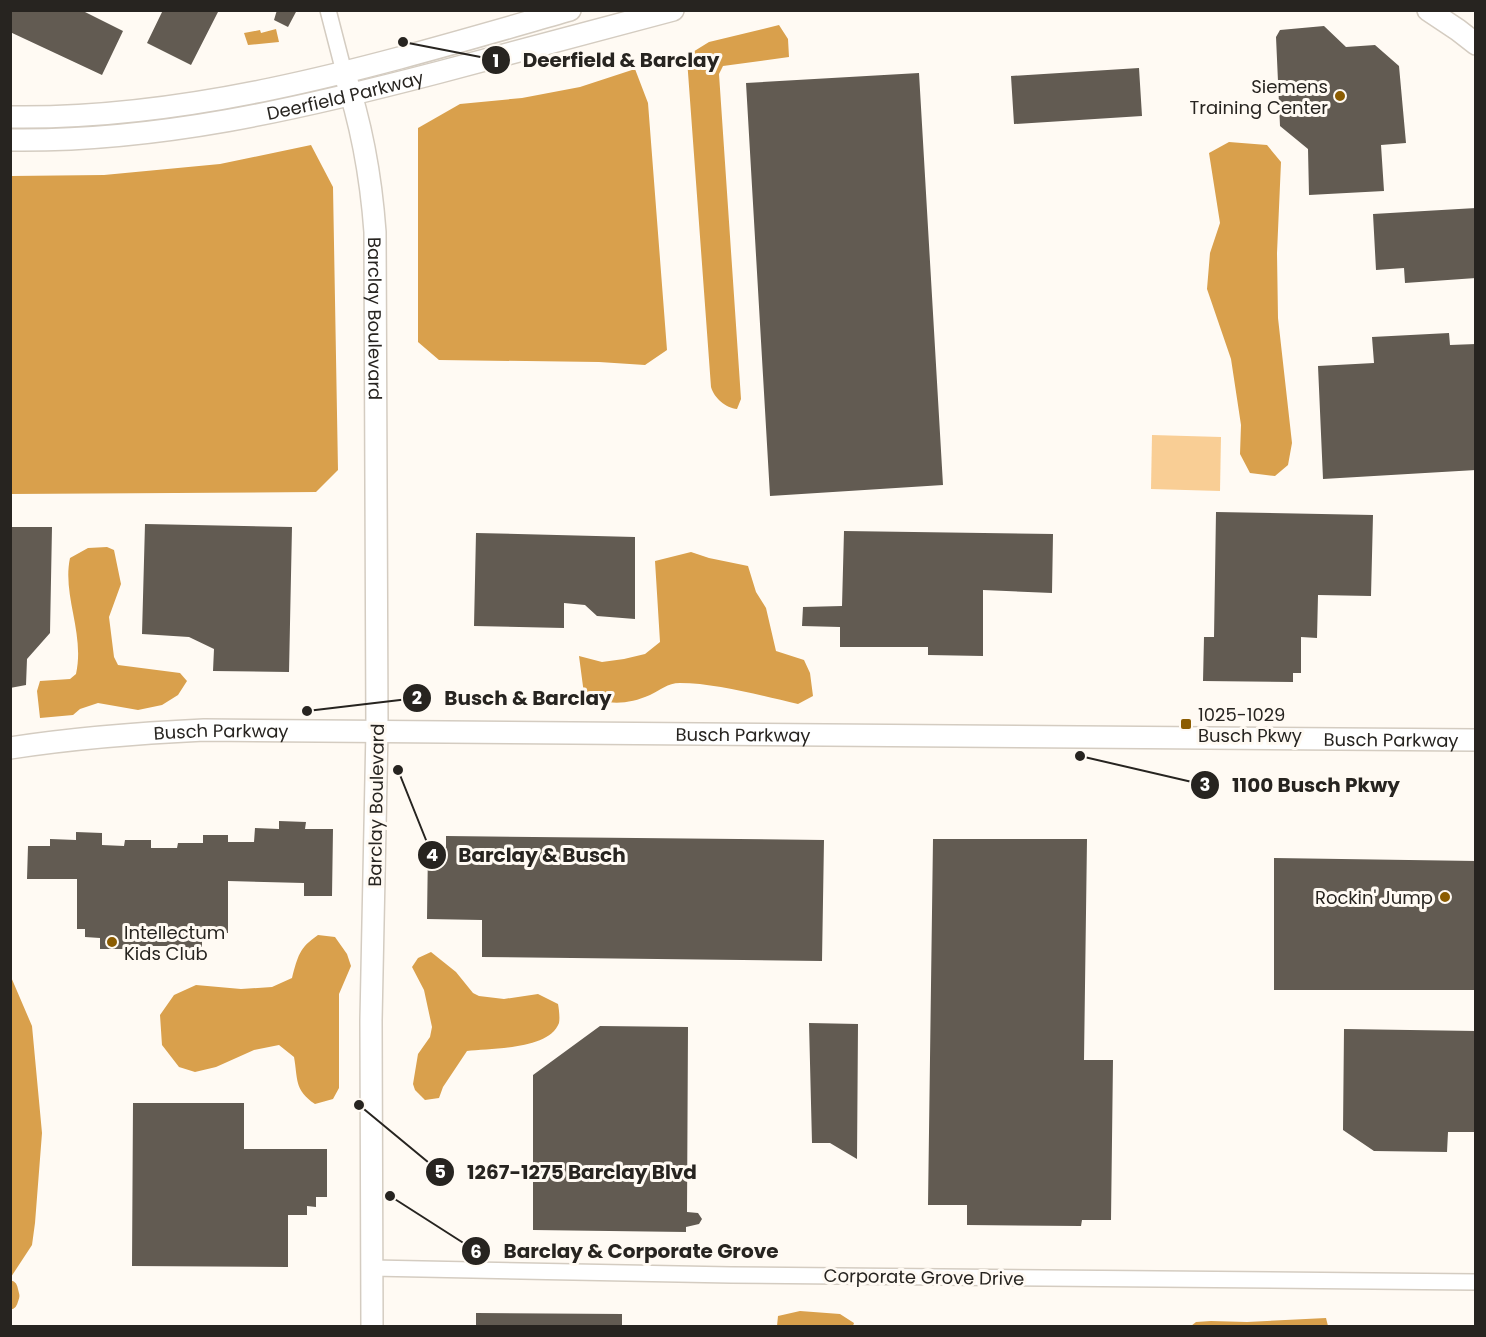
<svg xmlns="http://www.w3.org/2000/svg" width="1486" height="1337" font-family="Poppins,sans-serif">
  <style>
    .green { fill: #f9ce95 }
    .water { fill: #d9a04c }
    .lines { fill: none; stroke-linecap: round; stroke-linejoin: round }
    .canal { stroke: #d9a04c; stroke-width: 15 }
    .building { fill: #625b52 }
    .street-casing { stroke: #d4ccc1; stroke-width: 18 }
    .secondary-casing { stroke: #d4ccc1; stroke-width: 24 }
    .street { stroke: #fff; stroke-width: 15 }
    .secondary { stroke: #fff; stroke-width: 21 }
    .poi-dot { fill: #8b5c01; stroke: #fffaf3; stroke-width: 2 }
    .labels { text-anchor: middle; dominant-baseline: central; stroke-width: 6; stroke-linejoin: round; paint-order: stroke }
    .poi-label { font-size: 18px; fill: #272420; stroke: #fffaf3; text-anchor: end }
    .street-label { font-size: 18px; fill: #272420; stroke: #fffaf3 }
    .leader { fill: none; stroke: #272420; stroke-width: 2 }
    .callout-dot { fill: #272420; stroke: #fffaf3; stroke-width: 2 }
    .mark-label { font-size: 18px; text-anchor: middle; font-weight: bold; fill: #fff }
    .callout-label { font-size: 20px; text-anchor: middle; font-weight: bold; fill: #272420; stroke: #fffaf3; stroke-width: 6; stroke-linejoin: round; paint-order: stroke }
  </style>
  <rect width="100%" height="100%" fill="#fffaf3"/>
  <path class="green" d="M 1152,435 L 1221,437 L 1220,491 L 1151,489 Z"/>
  <path class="water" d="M 779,25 L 788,39 L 789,57 L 723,66 L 719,74 L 741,399 L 737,409 C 726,408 714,398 711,387 L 687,59 L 688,55 L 709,42 Z
    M 276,29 L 279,42 L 248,45 L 244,33 L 260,30 L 261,33 Z
    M 635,69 L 648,103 L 667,350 L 645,365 L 599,362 L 439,360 L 418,342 L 418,128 L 460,104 L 522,98 L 580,87 Z
    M 1229,142 L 1267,145 L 1281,162 L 1277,253 L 1278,318 L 1292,443 L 1288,465 L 1275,476 L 1250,473 L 1240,454 L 1241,425 L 1231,359 L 1207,289 L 1210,253 L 1220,223 L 1209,153 Z
    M 311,145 L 333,187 L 338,470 L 316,492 L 11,494 L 11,176 L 104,175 L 220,164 Z
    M 107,547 L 114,550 L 121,584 L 109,617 L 114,657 L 118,665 L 180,673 L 187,681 L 178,695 L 162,705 L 138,710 L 98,703 L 80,709 L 73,715 L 40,718 L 37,691 L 40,681 L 70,679 L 76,674 C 85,633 62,596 70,558 L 88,548 Z
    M 691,552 L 709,558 L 748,566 L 756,592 L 766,608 L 776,651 L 804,660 L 810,673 L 813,696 L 798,704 C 762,696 716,683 680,683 C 667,683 661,690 650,695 C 627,705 606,706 584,694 L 579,656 L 602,662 L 624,659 L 645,654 L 660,642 L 655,561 Z
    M 318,935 L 335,937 L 347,954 L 351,966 L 339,994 L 339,1088 L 333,1099 L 315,1104 C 294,1090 298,1079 294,1057 L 279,1045 L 254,1050 L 216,1067 L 195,1072 L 179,1067 L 162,1045 L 160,1015 L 174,995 L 196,985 L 241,989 L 272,987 L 292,978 C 298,956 299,948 318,935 Z
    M 431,952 L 456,972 L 473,993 L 479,996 L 504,999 L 538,994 L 558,1004 C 559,1009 560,1018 559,1023 C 549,1050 491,1048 467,1051 L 443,1087 L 439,1098 L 425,1100 L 415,1090 L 413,1084 L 418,1054 L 430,1037 L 432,1027 L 424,990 L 412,967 L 418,958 Z
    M 11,977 L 32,1026 L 42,1133 L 35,1223 L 32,1245 L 11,1277 Z
    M 800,1311 L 840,1314 L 854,1323 L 853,1326 L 777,1326 L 778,1316 Z
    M 1326,1318 L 1328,1326 L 1191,1326 L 1196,1322 L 1211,1321 L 1247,1322 Z"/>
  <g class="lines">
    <path class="canal" d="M 10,1288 L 12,1296 L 10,1302"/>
  </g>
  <path class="building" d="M 10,10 L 81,10 L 123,31 L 102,75 L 10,32 Z
    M 163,10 L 219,10 L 191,65 L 147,43 Z
    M 277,10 L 297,10 L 288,27 L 274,20 Z
    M 1324,26 L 1346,47 L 1375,45 L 1399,66 L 1406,143 L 1381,145 L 1384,191 L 1309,195 L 1308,149 L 1280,126 L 1276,37 L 1280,30 Z
    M 1139,68 L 1142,116 L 1014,124 L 1011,76 Z
    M 919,73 L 943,485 L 770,496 L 746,83 Z
    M 1476,208 L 1476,278 L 1405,283 L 1404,268 L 1376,270 L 1373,214 Z
    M 1449,333 L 1450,345 L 1476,344 L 1476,470 L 1323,479 L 1318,366 L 1374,363 L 1372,337 Z
    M 1216,512 L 1373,515 L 1371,596 L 1318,595 L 1317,638 L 1301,637 L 1301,673 L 1293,673 L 1293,682 L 1203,681 L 1204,637 L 1214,637 Z
    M 145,524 L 292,527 L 289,672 L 213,671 L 214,649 L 189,637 L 142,634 Z
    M 10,527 L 52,527 L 50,633 L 27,659 L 26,685 L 10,688 Z
    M 844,531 L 1053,534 L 1052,593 L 983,590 L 983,656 L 928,655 L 928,647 L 840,647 L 840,627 L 802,626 L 803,607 L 842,606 Z
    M 476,533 L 635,537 L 635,619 L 597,616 L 585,605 L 564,603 L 564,628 L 474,626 Z
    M 279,821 L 306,822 L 305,829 L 333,829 L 332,896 L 304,896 L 304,883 L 228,881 L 228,933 L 218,933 L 218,939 L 202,939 L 202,949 L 176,949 L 176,946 L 126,946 L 126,949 L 100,949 L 100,938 L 85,937 L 85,929 L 77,929 L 77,879 L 27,879 L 28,846 L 50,846 L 50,839 L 76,840 L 76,832 L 102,833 L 102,845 L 124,846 L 125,840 L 151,840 L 151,848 L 177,848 L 178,843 L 203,843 L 203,835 L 228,835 L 228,842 L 254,842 L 255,828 L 279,829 Z
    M 446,836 L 824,840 L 822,961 L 482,957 L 482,920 L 427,919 L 428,847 L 446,847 Z
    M 933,839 L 1087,839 L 1084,1060 L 1113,1060 L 1111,1220 L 1082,1220 L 1081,1226 L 967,1225 L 967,1205 L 928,1205 Z
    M 1274,858 L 1476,861 L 1476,990 L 1274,990 Z
    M 809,1023 L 858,1024 L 857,1159 L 830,1143 L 812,1143 Z
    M 600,1026 L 688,1027 L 687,1212 L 698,1213 L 702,1219 L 699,1224 L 686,1227 L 686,1232 L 533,1230 L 533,1075 Z
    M 1344,1029 L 1476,1031 L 1476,1132 L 1448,1132 L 1447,1152 L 1374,1151 L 1343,1130 Z
    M 133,1103 L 244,1103 L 244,1149 L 327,1149 L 327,1197 L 316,1197 L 316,1207 L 307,1206 L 307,1215 L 288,1215 L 288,1267 L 132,1266 Z
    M 476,1313 L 622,1314 L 622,1326 L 476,1326 Z"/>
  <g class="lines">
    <defs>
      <path id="street" d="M 328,10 L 344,72
        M 372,1268 L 731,1275 L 1476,1282"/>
      <g id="secondary">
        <path d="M 1428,10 L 1458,30 L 1476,44"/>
        <path id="s1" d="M 344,72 C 362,125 371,177 375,232 L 377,730 L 371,1020 L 372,1326"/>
        <path d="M 10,117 C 202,120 387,62 570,10"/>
        <path id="s2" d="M 10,140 C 157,142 299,109 440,72 C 518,51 596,31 673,10"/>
        <path id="s3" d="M 10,748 C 75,738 139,733 204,730 L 1476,740"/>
      </g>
    </defs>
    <use href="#street" class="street-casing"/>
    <use href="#secondary" class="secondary-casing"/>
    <use href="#street" class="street"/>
    <use href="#secondary" class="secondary"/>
  </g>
  <g class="poi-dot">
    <circle cx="1340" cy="96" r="6"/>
    <rect x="1180" y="718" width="12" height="12" rx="3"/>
    <circle cx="1445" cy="897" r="6"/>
    <circle cx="112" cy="942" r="6"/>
  </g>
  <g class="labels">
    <g class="poi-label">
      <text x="1328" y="86">Siemens<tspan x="1328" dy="21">Training Center</tspan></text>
      <text x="1198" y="714" text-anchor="start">1025-1029<tspan x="1198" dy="21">Busch Pkwy</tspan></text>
      <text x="1433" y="897">Rockin' Jump</text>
      <text x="124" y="932" text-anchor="start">Intellectum<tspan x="124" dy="21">Kids Club</tspan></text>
    </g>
    <g class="street-label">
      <text stroke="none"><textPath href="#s2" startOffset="339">Deerfield Parkway</textPath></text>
      <text stroke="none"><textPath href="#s1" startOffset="250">Barclay Boulevard</textPath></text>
      <text stroke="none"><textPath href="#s3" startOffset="212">Busch Parkway</textPath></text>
      <text stroke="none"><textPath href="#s3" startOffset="734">Busch Parkway</textPath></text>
      <text stroke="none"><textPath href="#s3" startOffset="1382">Busch Parkway</textPath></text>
      <text transform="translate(376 805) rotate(-89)">Barclay Boulevard</text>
      <text transform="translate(924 1277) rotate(1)">Corporate Grove Drive</text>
    </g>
  </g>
  <path class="leader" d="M403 42L496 60M307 711L417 698M1080 756L1205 785M398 770L432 855M359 1105L440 1172M390 1196L476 1251"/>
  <g class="callout-dot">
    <circle cx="403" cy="42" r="6"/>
    <circle cx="307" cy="711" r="6"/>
    <circle cx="1080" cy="756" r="6"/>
    <circle cx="398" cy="770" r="6"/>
    <circle cx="359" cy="1105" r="6"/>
    <circle cx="390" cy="1196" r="6"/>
    <circle cx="496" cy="60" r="15"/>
    <circle cx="417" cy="698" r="15"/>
    <circle cx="1205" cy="785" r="15"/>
    <circle cx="432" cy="855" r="15"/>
    <circle cx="440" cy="1172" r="15"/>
    <circle cx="476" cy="1251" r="15"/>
  </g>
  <g class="mark-label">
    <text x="496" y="67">1</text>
    <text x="417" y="704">2</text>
    <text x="1205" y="791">3</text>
    <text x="432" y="861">4</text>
    <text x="440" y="1178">5</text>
    <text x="476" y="1258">6</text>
  </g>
  <g class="callout-label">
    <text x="621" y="67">Deerfield &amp; Barclay</text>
    <text x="528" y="705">Busch &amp; Barclay</text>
    <text x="1316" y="792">1100 Busch Pkwy</text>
    <text x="542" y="862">Barclay &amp; Busch</text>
    <text x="582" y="1179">1267-1275 Barclay Blvd</text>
    <text x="641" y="1258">Barclay &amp; Corporate Grove</text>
  </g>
  <rect width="1486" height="1337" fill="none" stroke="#272420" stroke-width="24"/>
</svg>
